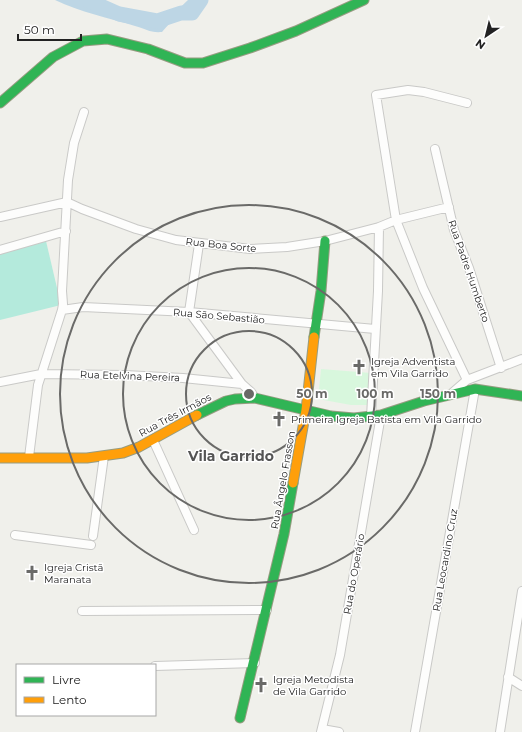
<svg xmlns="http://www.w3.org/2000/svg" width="522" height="732" font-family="Montserrat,sans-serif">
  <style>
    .park { fill: #d8f7dd }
    .pitch { fill: #b4eadc }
    .water { fill: #bdd6e5 }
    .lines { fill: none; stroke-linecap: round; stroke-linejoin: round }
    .river { stroke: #bdd6e5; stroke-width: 15 }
    .street-casing { stroke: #c9c9c7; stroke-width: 10 }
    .fast-casing { stroke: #969c81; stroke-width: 11 }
    .slow-casing { stroke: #969c81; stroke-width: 11 }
    .street { stroke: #fdfdfc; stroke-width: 8 }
    .fast { stroke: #30b455; stroke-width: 9 }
    .slow { stroke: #ff9f0a; stroke-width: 9 }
    .ring { fill: none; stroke: #6a6a68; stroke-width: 2 }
    .labels { text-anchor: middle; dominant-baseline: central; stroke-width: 3; stroke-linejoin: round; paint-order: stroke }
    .street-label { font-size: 10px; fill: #222; stroke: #fff }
    .poi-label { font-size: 10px; fill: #222; stroke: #fff; text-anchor: start }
    .district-label { font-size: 14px; font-weight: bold; fill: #555; stroke: #fff }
    .centre { fill: #6a6a68; stroke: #fff; stroke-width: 2 }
    .ring-label { font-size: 12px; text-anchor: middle; font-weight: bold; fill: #6a6a68; stroke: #fff; stroke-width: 3; stroke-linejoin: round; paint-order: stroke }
  </style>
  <rect width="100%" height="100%" fill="#f0f0eb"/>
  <path class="park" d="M 321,369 L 371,373 L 369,405 L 351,405 L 318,399 Z"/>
  <path class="pitch" d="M 46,241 L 61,305 L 0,320 L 0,254 Z"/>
  <path class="water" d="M 55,0 L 83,0 L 86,3 L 117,12 L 128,18 L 154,25 L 161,24 L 168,19 L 188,0 L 206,0 C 195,21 187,13 171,23 C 167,25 165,29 162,32 C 150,33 146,29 135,26 C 109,18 80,12 55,0 Z"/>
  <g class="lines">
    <path class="river" d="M 87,0 L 119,14 L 157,21 L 181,13 L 192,13 L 201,0"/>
    <defs>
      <path id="street" d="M 467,103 L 424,92 L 408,90 L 376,95 L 396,220 L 423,288 L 467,380
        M 435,149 L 454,230 L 469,268 L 501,368
        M 67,202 L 82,209 L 136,229 L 176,240 L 250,249 L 287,247 L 325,241 L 379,227 L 396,220 L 449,207
        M 0,217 L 67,202
        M 199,244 L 189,312 L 242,384
        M 0,250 L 66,231
        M 62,310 L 83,307 L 189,312 L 375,329
        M 0,382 L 41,374 L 125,375 L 183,378 L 242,384 L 251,392 L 255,398
        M 452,393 L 467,380 L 522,359
        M 371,417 L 378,291 L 379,227
        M 153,440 L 194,530
        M 29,457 L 38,385 L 62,310 L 63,304 L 62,291 L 68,180 L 74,143 L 84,112
        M 15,535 L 91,545
        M 93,536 L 104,456
        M 82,611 L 267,610
        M 155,666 L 255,663
        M 508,677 L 522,686
        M 322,729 L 339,732
        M 321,732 L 340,655 L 381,415
        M 415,732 L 475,389
        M 500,732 L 522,591"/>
      <path id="fast" d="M 0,103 L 53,57 L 83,41 L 107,39 L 148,49 L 185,63 L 203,63 L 250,48 L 296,31 L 364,0
        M 314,337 L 321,291 L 325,241
        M 197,415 L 226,401 L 235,399 L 255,398 L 331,416 L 354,418 L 381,415 L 424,401 L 475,389 L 522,396
        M 240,718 L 284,534 L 293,483"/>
      <path id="slow" d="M 0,458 L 87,458 L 123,453 L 139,447 L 197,415
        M 293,483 L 306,410 L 314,337"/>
    </defs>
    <use href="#street" class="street-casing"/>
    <use href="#fast" class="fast-casing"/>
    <use href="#slow" class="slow-casing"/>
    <use href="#street" class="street"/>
    <use href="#fast" class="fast"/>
    <use href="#slow" class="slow"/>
  </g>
  <g class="ring">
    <circle cx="249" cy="394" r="63"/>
    <circle cx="249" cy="394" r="126"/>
    <circle cx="249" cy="394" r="189"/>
  </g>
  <defs>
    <symbol id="church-bare" viewBox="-9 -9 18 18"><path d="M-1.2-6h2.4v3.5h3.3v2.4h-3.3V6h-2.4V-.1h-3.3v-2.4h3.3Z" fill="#6a6a68" stroke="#fff" stroke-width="2.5" paint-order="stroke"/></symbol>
  </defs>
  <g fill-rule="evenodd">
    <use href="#church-bare" x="348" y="356" width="22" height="22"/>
    <use href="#church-bare" x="268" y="408" width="22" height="22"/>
    <use href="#church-bare" x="21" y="562" width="22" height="22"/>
    <use href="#church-bare" x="250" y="674" width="22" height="22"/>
  </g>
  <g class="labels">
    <g class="street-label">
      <text transform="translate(221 245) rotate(6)">Rua Boa Sorte</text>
      <text transform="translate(469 271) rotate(71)">Rua Padre Humberto</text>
      <text transform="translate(219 316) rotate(5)">Rua São Sebastião</text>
      <text transform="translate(130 376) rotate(2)">Rua Etelvina Pereira</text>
      <text transform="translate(175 415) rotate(-28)">Rua Três Irmãos</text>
      <text transform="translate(283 480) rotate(-80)">Rua Ângelo Frasson</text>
      <text transform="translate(445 560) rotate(-80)">Rua Leocardino Cruz</text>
      <text transform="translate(354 574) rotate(-80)">Rua do Operário</text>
    </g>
    <g class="poi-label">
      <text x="371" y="361">Igreja Adventista<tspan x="371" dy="12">em Vila Garrido</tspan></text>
      <text x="291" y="419">Primeira Igreja Batista em Vila Garrido</text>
      <text x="44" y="567">Igreja Cristã<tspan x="44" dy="12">Maranata</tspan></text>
      <text x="273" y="679">Igreja Metodista<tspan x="273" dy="12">de Vila Garrido</tspan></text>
    </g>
    <g class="district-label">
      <text x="231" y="456">Vila Garrido</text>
    </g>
  </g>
  <circle cx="249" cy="394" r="6" class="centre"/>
  <g class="ring-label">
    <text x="312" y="398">50 m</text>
    <text x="375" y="398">100 m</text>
    <text x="438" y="398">150 m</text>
  </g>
  <rect x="16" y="664" width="140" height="52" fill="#ffffff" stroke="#a7a7a7"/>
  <rect x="24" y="677" width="20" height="6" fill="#30b455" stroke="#a7a7a7"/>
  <text x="52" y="684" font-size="12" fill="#222222">Livre</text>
  <rect x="24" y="697" width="20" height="6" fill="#ff9f0a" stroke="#a7a7a7"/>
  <text x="52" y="704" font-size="12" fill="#222222">Lento</text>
  <g transform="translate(486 36) rotate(215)" stroke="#ffffff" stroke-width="3" paint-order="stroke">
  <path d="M0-3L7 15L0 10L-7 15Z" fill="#222222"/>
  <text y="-6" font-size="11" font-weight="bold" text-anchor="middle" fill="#222222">N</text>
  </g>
  <path d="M18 34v6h63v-6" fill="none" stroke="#222222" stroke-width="2"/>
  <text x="24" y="34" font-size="12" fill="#222222" stroke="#ffffff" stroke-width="3" paint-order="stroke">50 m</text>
</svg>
